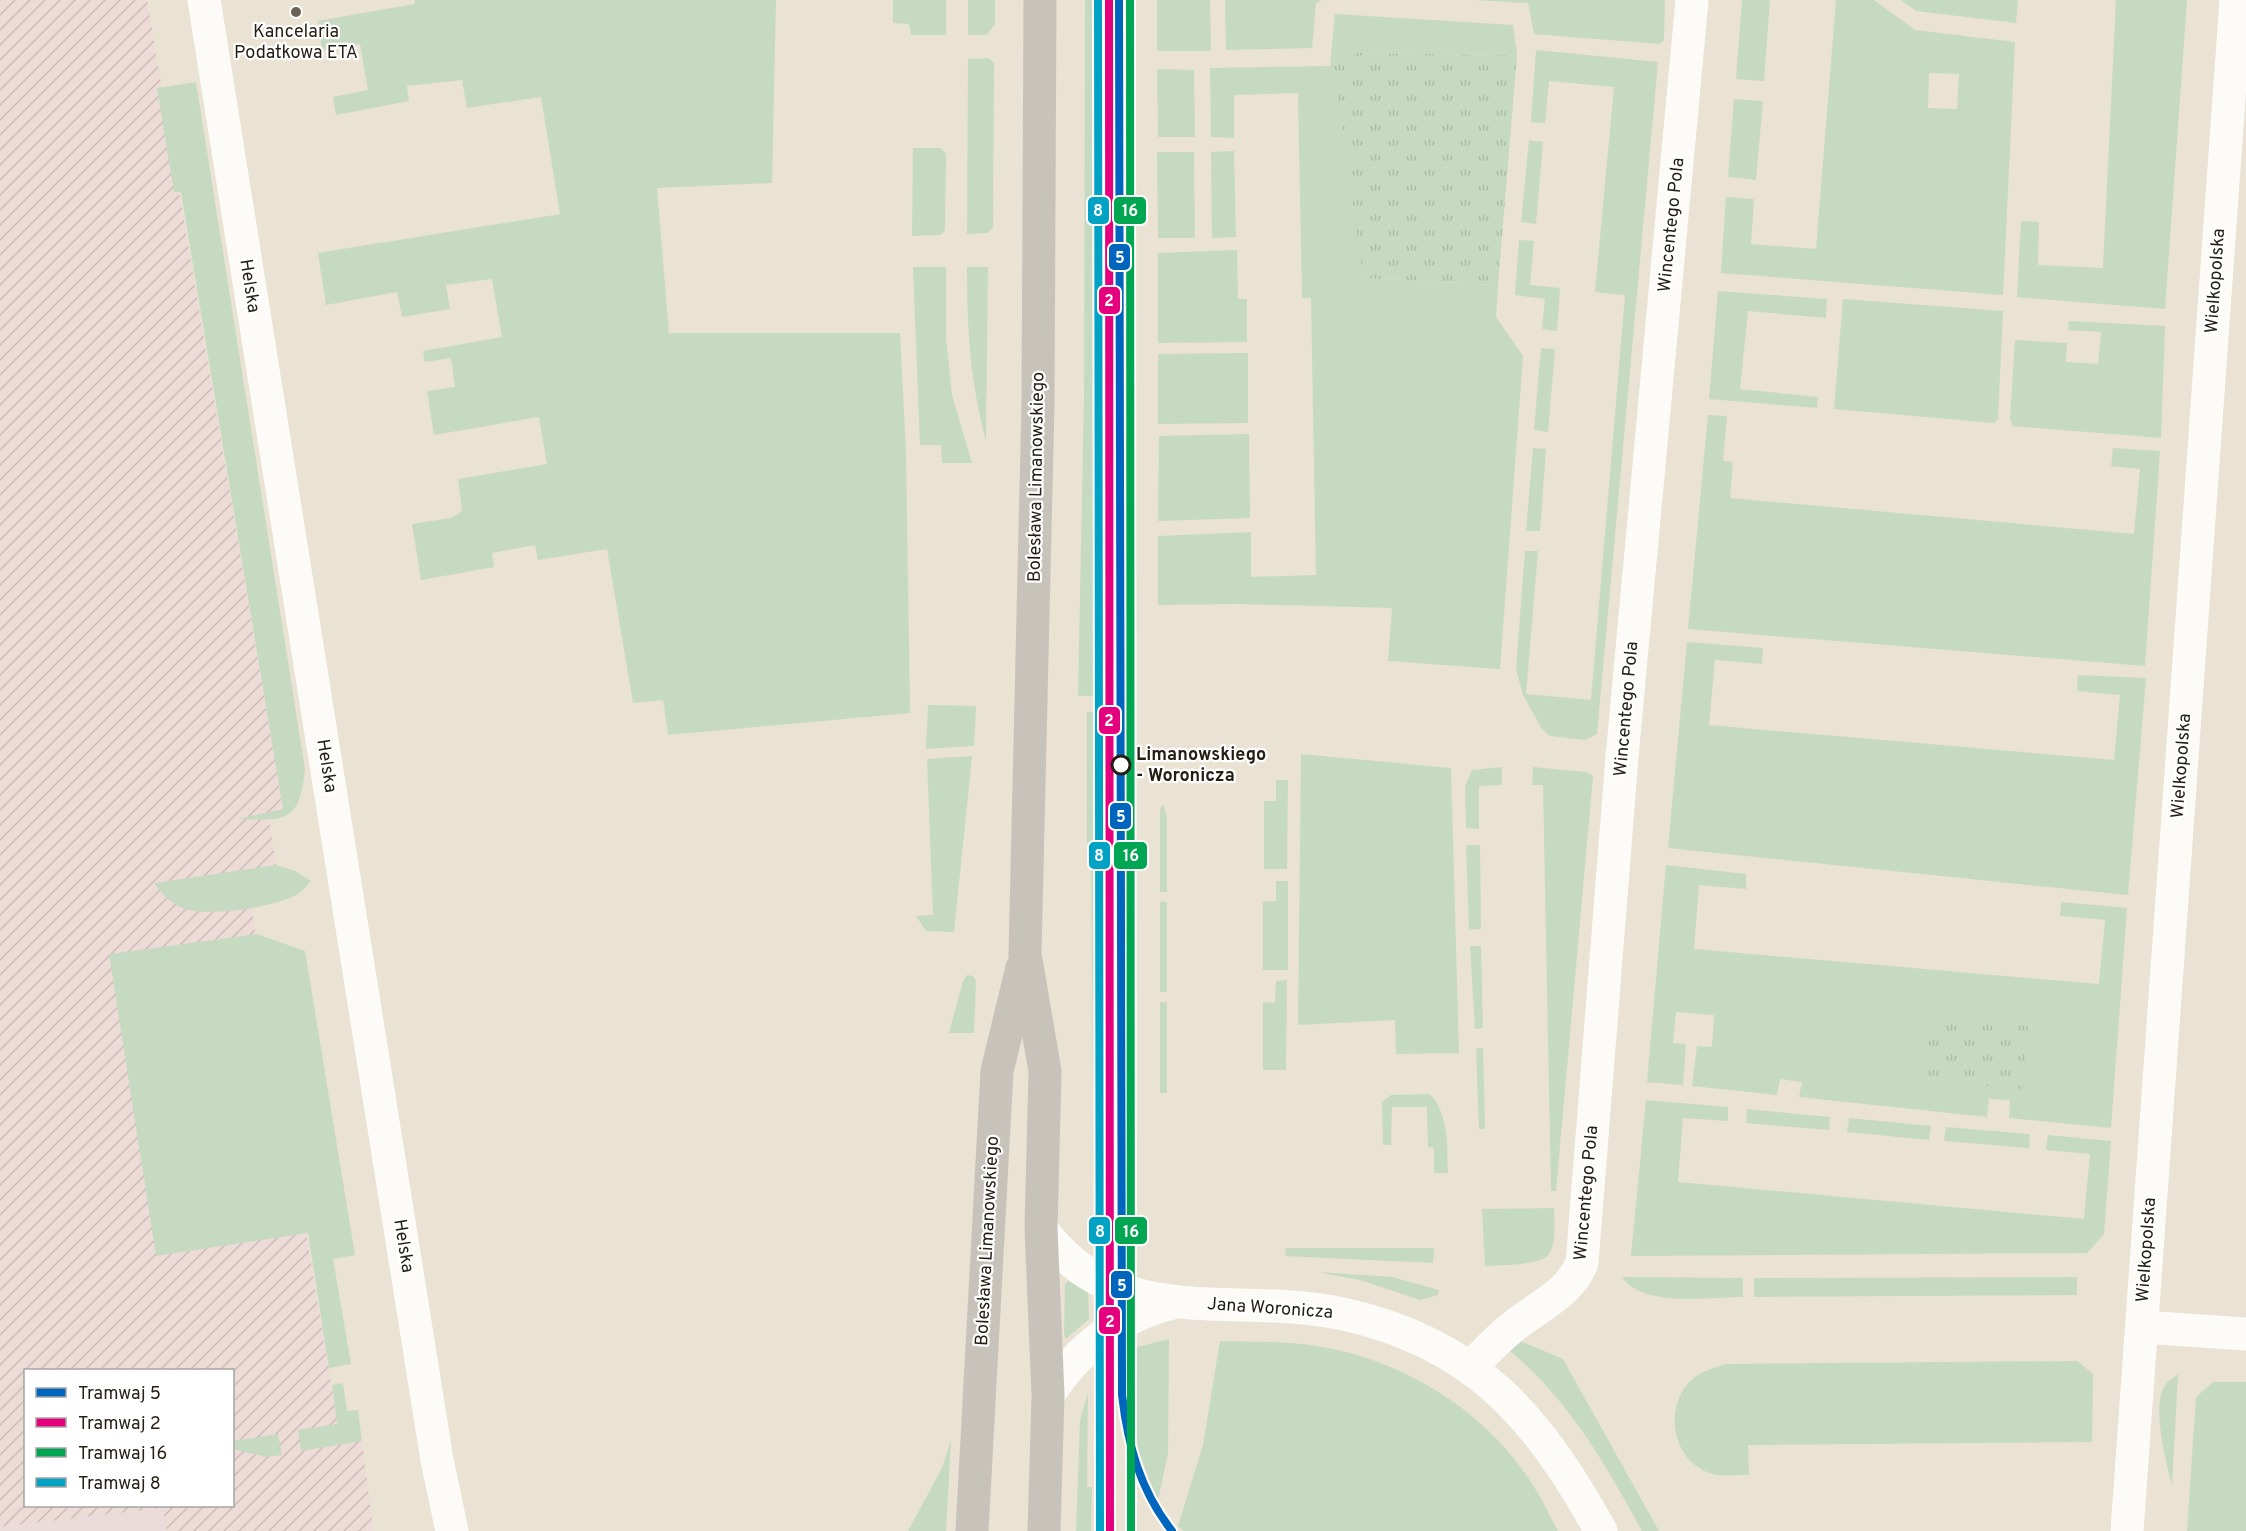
<svg xmlns="http://www.w3.org/2000/svg" width="2246" height="1531" font-family="Overpass,sans-serif">
  <style>
    .commercial { fill: #ebdbdb }
    .industrial { fill: url(#industrial-furrows); fill-rule: evenodd }
    .grass { fill: #c6dac2; fill-rule: evenodd }
    .park { fill: url(#park-tufts) }
    .lines { fill: none; stroke-linecap: round; stroke-linejoin: round }
    .minor { stroke: #fcfbf8; stroke-width: 33 }
    .tertiary { stroke: #fcfbf8; stroke-width: 33 }
    .primary { stroke: #c8c3ba; stroke-width: 33 }
    .tram-1-casing { stroke: #fff; stroke-width: 12 }
    .tram-2-casing { stroke: #fff; stroke-width: 12 }
    .tram-3-casing { stroke: #fff; stroke-width: 12 }
    .tram-4-casing { stroke: #fff; stroke-width: 12 }
    .tram-1 { stroke: #0065bd; stroke-width: 8 }
    .tram-2 { stroke: #e5007d; stroke-width: 8 }
    .tram-3 { stroke: #00a651; stroke-width: 8 }
    .tram-4 { stroke: #02a2c5; stroke-width: 8 }
    .poi-dot { fill: #696357; stroke: #fff; stroke-width: 2 }
    .stop-dot { fill: #fff; stroke: #241e14; stroke-width: 3 }
    .labels { text-anchor: middle; dominant-baseline: central; stroke-width: 4.5; stroke-linejoin: round; paint-order: stroke }
    .poi-label { font-size: 18px; fill: #241e14; stroke: #fff }
    .street-label { font-size: 18px; fill: #241e14; stroke: #fff }
    .stop-label { font-size: 18px; font-weight: bold; fill: #241e14; stroke: #fff; text-anchor: start }
    .line-badge { stroke: #fff; stroke-width: 2 }
    .badge-label { font-size: 16px; text-anchor: middle; font-weight: bold; fill: #fff }
  </style>
  <defs>
    <pattern id="industrial-furrows" width="10" height="10" patternUnits="userSpaceOnUse" patternTransform="scale(1.5)"><rect width="10" height="10" fill="#eddbd7"/><path d="M-1 1l2-2M0 10L10 0M9 11l2-2" fill="none" stroke="#cbbcb8"/></pattern>
    <pattern id="park-tufts" width="24" height="20" patternUnits="userSpaceOnUse" patternTransform="scale(1.5)"><rect width="24" height="20" fill="#c6dac2"/><path d="M3 7l-1-3M5 7V3M7 7l1-3M15 17l-1-3M17 17v-4M19 17l1-3" fill="none" stroke="#aabba6"/></pattern>
  </defs>
  <rect width="100%" height="100%" fill="#eae2d3"/>
  <path class="commercial" d="M 162,1508 L 167,1531 L 0,1531 L 0,1527 Z"/>
  <path class="industrial" d="M 0,0 L 147,0 L 283,809 L 269,820 L 276,865 L 245,870 L 338,1424 L 362,1441 L 373,1531 L 167,1531 L 162,1508 L 0,1527 ZM 26,1370 L 232,1370 L 232,1506 L 26,1506 Z"/>
  <path class="grass" d="M 415,0 L 776,0 L 772,183 L 657,188 L 669,333 L 900,333 L 906,453 L 910,713 L 668,735 L 663,700 L 633,703 L 607,549 L 538,560 L 535,545 L 492,553 L 494,567 L 421,580 L 412,524 L 451,518 L 462,511 L 458,479 L 547,464 L 539,417 L 434,435 L 427,391 L 455,387 L 451,358 L 425,362 L 423,351 L 502,337 L 492,279 L 446,285 L 450,309 L 402,317 L 397,292 L 326,305 L 318,253 L 560,214 L 541,97 L 467,108 L 462,80 L 407,86 L 409,101 L 336,115 L 333,97 L 368,90 L 360,44 L 322,50 L 318,21 L 414,4 Z
    M 893,0 L 946,0 L 946,35 L 911,35 L 909,24 L 893,23 Z
    M 968,0 L 995,0 L 995,24 L 987,35 L 968,35 Z
    M 1085,0 L 1131,0 L 1133,695 L 1078,696 L 1084,399 Z
    M 1157,0 L 1210,0 L 1211,51 L 1157,51 Z
    M 1225,0 L 1322,0 L 1316,3 L 1312,48 L 1226,50 Z
    M 1475,0 L 1665,0 L 1664,40 L 1659,44 L 1534,34 L 1528,3 Z
    M 1742,0 L 1770,0 L 1764,81 L 1736,79 Z
    M 1836,0 L 1874,0 L 1915,30 L 2015,42 L 2003,295 L 1721,273 L 1726,197 L 1754,199 L 1751,244 L 1816,249 ZM 1929,73 L 1959,74 L 1957,109 L 1928,108 Z
    M 1901,0 L 2018,0 L 2016,23 L 1916,11 Z
    M 2116,0 L 2187,0 L 2165,309 L 2017,297 L 2021,221 L 2039,222 L 2038,265 L 2103,268 Z
    M 1335,14 L 1513,25 L 1517,55 L 1358,53 L 1363,278 L 1498,285 L 1496,317 L 1523,356 L 1500,669 L 1388,661 L 1392,608 L 1238,604 L 1158,605 L 1158,536 L 1251,532 L 1251,577 L 1316,575 L 1311,298 L 1302,298 L 1298,93 L 1234,95 L 1234,138 L 1211,137 L 1210,68 L 1330,66 Z
    M 1536,50 L 1658,62 L 1597,734 L 1585,740 L 1550,736 L 1542,729 L 1523,695 L 1516,669 L 1525,551 L 1538,551 L 1526,694 L 1591,700 L 1625,295 L 1595,292 L 1614,87 L 1549,81 L 1545,123 L 1531,122 Z
    M 989,58 L 994,63 L 993,228 L 987,233 L 967,234 L 968,59 Z
    M 1157,69 L 1194,70 L 1195,137 L 1158,137 Z
    M 196,82 L 305,769 C 300,822 286,821 238,819 L 283,809 L 181,192 L 174,192 L 157,88 Z
    M 1734,99 L 1763,101 L 1756,180 L 1728,177 Z
    M 1529,140 L 1543,142 L 1536,224 L 1521,222 Z
    M 913,148 L 941,148 L 946,154 L 945,230 L 941,235 L 912,236 Z
    M 1234,151 L 1236,237 L 1212,238 L 1211,152 Z
    M 1157,152 L 1194,152 L 1195,238 L 1158,238 Z
    M 1519,240 L 1534,241 L 1530,285 L 1560,288 L 1557,331 L 1542,329 L 1545,299 L 1515,295 Z
    M 1237,250 L 1238,299 L 1247,299 L 1247,342 L 1158,343 L 1158,253 Z
    M 913,267 L 946,267 L 946,337 L 952,395 L 972,463 L 942,463 L 941,445 L 920,445 Z
    M 967,267 L 988,267 L 986,441 C 970,379 967,331 967,267 Z
    M 1718,291 L 1827,299 L 1826,318 L 1748,311 L 1740,389 L 1818,397 L 1817,408 L 1709,399 Z
    M 1843,299 L 2003,311 L 1998,419 L 1994,423 L 1834,409 Z
    M 2069,321 L 2165,326 L 2161,438 L 2013,426 L 2010,419 L 2015,340 L 2067,343 L 2066,362 L 2098,364 L 2101,332 L 2068,330 Z
    M 1541,348 L 1555,349 L 1548,432 L 1534,430 Z
    M 1248,353 L 1248,423 L 1158,424 L 1158,354 Z
    M 1708,415 L 1727,416 L 1723,461 L 1733,462 L 1730,498 L 2134,534 L 2140,469 L 2111,466 L 2113,448 L 2160,451 L 2145,666 L 1688,629 Z
    M 1249,434 L 1250,518 L 1158,521 L 1159,436 Z
    M 1533,448 L 1546,449 L 1540,531 L 1526,531 Z
    M 1687,642 L 1763,648 L 1762,664 L 1715,660 L 1709,725 L 2114,760 L 2120,695 L 2077,691 L 2078,675 L 2146,678 L 2128,895 L 1668,848 Z
    M 928,705 L 976,706 L 974,746 L 926,749 Z
    M 1087,712 L 1135,712 L 1136,715 L 1123,715 L 1124,905 L 1133,905 L 1135,1093 L 1108,1094 L 1108,1087 L 1093,1087 L 1091,847 L 1087,847 Z
    M 1301,754 L 1451,768 L 1459,1053 L 1396,1054 L 1395,1020 L 1298,1025 Z
    M 972,756 L 954,932 L 926,931 L 916,916 L 933,915 L 927,759 Z
    M 1502,767 L 1502,785 L 1479,786 L 1479,829 L 1466,828 L 1465,786 L 1472,770 Z
    M 1533,767 L 1586,772 L 1593,776 L 1556,1191 L 1551,1191 L 1543,785 L 1532,785 Z
    M 1276,780 L 1288,780 L 1287,869 L 1264,869 L 1264,801 L 1276,801 Z
    M 1164,805 L 1167,820 L 1167,892 L 1160,892 L 1160,808 Z
    M 1466,845 L 1480,845 L 1481,929 L 1469,930 Z
    M 276,865 L 295,871 L 311,881 C 307,885 303,891 298,894 C 276,907 210,917 186,909 C 172,905 162,894 154,883 Z
    M 1666,865 L 1746,874 L 1746,889 L 1699,885 L 1694,949 L 2099,984 L 2105,920 L 2060,916 L 2061,902 L 2127,908 L 2111,1128 L 2009,1118 L 2010,1100 L 1989,1099 L 1987,1117 L 1799,1097 L 1802,1082 L 1780,1079 L 1777,1095 L 1692,1086 L 1697,1046 L 1712,1047 L 1714,1015 L 1676,1012 L 1673,1043 L 1686,1044 L 1683,1085 L 1647,1082 Z
    M 1276,881 L 1288,881 L 1288,970 L 1263,970 L 1263,902 L 1276,901 Z
    M 1160,902 L 1167,902 L 1167,992 L 1160,992 Z
    M 257,934 L 305,951 L 355,1255 L 333,1259 L 351,1364 L 329,1368 L 308,1233 L 156,1256 L 109,954 Z
    M 1470,946 L 1481,946 L 1483,1028 L 1475,1029 Z
    M 967,975 L 973,976 L 976,981 L 974,1033 L 949,1033 L 963,981 Z
    M 1287,980 L 1286,1070 L 1263,1070 L 1263,1002 L 1275,1003 L 1276,981 Z
    M 1160,1002 L 1167,1002 L 1167,1093 L 1160,1093 Z
    M 1476,1048 L 1483,1048 L 1485,1129 L 1479,1129 Z
    M 1430,1094 C 1449,1114 1447,1147 1448,1173 L 1434,1173 L 1434,1148 L 1428,1147 L 1427,1107 L 1392,1107 L 1391,1145 L 1383,1145 L 1382,1102 L 1391,1095 Z
    M 1646,1100 L 1728,1107 L 1728,1121 L 1683,1118 L 1678,1182 L 2084,1219 L 2090,1154 L 2046,1150 L 2048,1135 L 2111,1141 L 2104,1234 L 2087,1253 L 1631,1256 Z
    M 1747,1109 L 1830,1117 L 1829,1130 L 1746,1123 Z
    M 1849,1118 L 1931,1126 L 1929,1140 L 1847,1132 Z
    M 1946,1127 L 2030,1134 L 2029,1148 L 1944,1141 Z
    M 1554,1208 C 1554,1221 1557,1243 1549,1254 C 1540,1266 1499,1265 1485,1266 L 1482,1209 Z
    M 1286,1248 L 1434,1248 L 1433,1263 L 1285,1256 Z
    M 1317,1272 L 1392,1277 L 1439,1290 L 1438,1295 L 1420,1300 L 1360,1280 Z
    M 1622,1277 L 1743,1278 L 1743,1297 C 1709,1297 1643,1308 1622,1277 Z
    M 2077,1277 L 2077,1295 L 1754,1297 L 1754,1278 Z
    M 1068,1281 L 1088,1291 L 1089,1319 L 1066,1339 L 1064,1335 L 1065,1284 Z
    M 1169,1339 L 1168,1453 L 1158,1501 L 1139,1454 L 1130,1406 L 1129,1349 Z
    M 1518,1340 L 1563,1359 L 1659,1531 L 1642,1531 C 1605,1463 1569,1400 1509,1350 Z
    M 1220,1341 C 1252,1342 1285,1341 1317,1346 C 1400,1359 1482,1408 1529,1479 C 1540,1495 1549,1514 1558,1531 L 1184,1531 L 1178,1526 L 1203,1445 Z
    M 2077,1361 L 2093,1374 L 2092,1442 L 1748,1445 L 1749,1475 C 1737,1475 1722,1477 1712,1474 C 1675,1463 1664,1415 1686,1386 C 1696,1372 1711,1369 1726,1364 Z
    M 2178,1374 L 2172,1485 C 2166,1462 2152,1408 2164,1387 C 2167,1381 2173,1378 2178,1374 Z
    M 2213,1382 L 2246,1382 L 2246,1531 L 2187,1531 L 2196,1397 Z
    M 343,1383 L 347,1411 L 358,1410 L 362,1441 L 301,1451 L 298,1430 L 337,1424 L 332,1385 Z
    M 1088,1393 L 1087,1487 L 1092,1487 L 1091,1531 L 1076,1531 L 1080,1420 Z
    M 278,1434 L 282,1455 L 267,1457 L 233,1449 L 233,1441 Z
    M 951,1440 L 946,1531 L 908,1531 L 942,1468 Z"/>
  <path class="park" d="M 1358,53 L 1517,55 L 1498,285 L 1363,278 L 1334,66 Z
    M 1926,1016 L 2028,1026 L 2023,1089 L 1920,1081 Z"/>
  <g class="lines">
    <path class="minor" d="M 204,0 L 437,1460 L 452,1531
      M 2142,1327 L 2246,1334
      M 1470,1368 C 1484,1354 1498,1338 1514,1326 C 1540,1305 1569,1294 1582,1263 L 1622,757 L 1692,0"/>
    <path class="tertiary" d="M 1041,1228 C 1117,1335 1236,1290 1343,1314 C 1476,1343 1538,1418 1601,1531
      M 1048,1395 C 1078,1349 1117,1317 1172,1303
      M 2127,1531 L 2236,0"/>
    <path class="primary" d="M 1040,0 L 1038,403 L 1025,954 L 1045,1071 L 1041,1228 L 1048,1395 L 1044,1531
      M 972,1531 L 997,1071 L 1022,968"/>
    <defs>
      <path id="tram-1" d="M 1119,0 L 1122,1395 C 1128,1446 1140,1490 1172,1531"/>
      <path id="tram-2" d="M 1109,0 L 1110,1531"/>
      <path id="tram-3" d="M 1130,0 L 1131,1531"/>
      <path id="tram-4" d="M 1098,0 L 1100,1531"/>
    </defs>
    <use href="#tram-1" class="tram-1-casing"/>
    <use href="#tram-2" class="tram-2-casing"/>
    <use href="#tram-3" class="tram-3-casing"/>
    <use href="#tram-4" class="tram-4-casing"/>
    <use href="#tram-1" class="tram-1"/>
    <use href="#tram-2" class="tram-2"/>
    <use href="#tram-3" class="tram-3"/>
    <use href="#tram-4" class="tram-4"/>
  </g>
  <circle class="poi-dot" cx="296" cy="12" r="6"/>
  <circle class="stop-dot" cx="1121" cy="765" r="9"/>
  <g class="labels">
    <g class="poi-label">
      <text x="296" y="32">Kancelaria<tspan x="296" dy="21">Podatkowa ETA</tspan></text>
    </g>
    <g class="street-label">
      <text transform="translate(1672 225) rotate(-84)">Wincentego Pola</text>
      <text transform="translate(2216 281) rotate(-86)">Wielkopolska</text>
      <text transform="translate(249 286) rotate(81)">Helska</text>
      <text transform="translate(1037 477) rotate(-89)">Bolesława Limanowskiego</text>
      <text transform="translate(1627 709) rotate(-85)">Wincentego Pola</text>
      <text transform="translate(326 766) rotate(81)">Helska</text>
      <text transform="translate(2182 766) rotate(-86)">Wielkopolska</text>
      <text transform="translate(1587 1193) rotate(-85)">Wincentego Pola</text>
      <text transform="translate(988 1241) rotate(-87)">Bolesława Limanowskiego</text>
      <text transform="translate(403 1246) rotate(81)">Helska</text>
      <text transform="translate(2147 1250) rotate(-86)">Wielkopolska</text>
      <text transform="translate(1270 1309) rotate(4)">Jana Woronicza</text>
    </g>
    <g class="stop-label">
      <text x="1136" y="755">Limanowskiego<tspan x="1136" dy="21">- Woronicza</tspan></text>
    </g>
  </g>
  <g class="line-badge">
    <rect x="1113" y="196" width="34" height="29" rx="6" fill="#00a651"/>
    <rect x="1087" y="196" width="23" height="29" rx="6" fill="#02a2c5"/>
    <rect x="1108" y="243" width="23" height="28" rx="6" fill="#0065bd"/>
    <rect x="1098" y="286" width="23" height="29" rx="6" fill="#e5007d"/>
    <rect x="1098" y="706" width="23" height="29" rx="6" fill="#e5007d"/>
    <rect x="1109" y="802" width="23" height="28" rx="6" fill="#0065bd"/>
    <rect x="1088" y="841" width="23" height="29" rx="6" fill="#02a2c5"/>
    <rect x="1113" y="841" width="35" height="29" rx="6" fill="#00a651"/>
    <rect x="1114" y="1216" width="34" height="29" rx="6" fill="#00a651"/>
    <rect x="1088" y="1216" width="23" height="29" rx="6" fill="#02a2c5"/>
    <rect x="1110" y="1270" width="23" height="29" rx="6" fill="#0065bd"/>
    <rect x="1098" y="1306" width="23" height="29" rx="6" fill="#e5007d"/>
  </g>
  <g class="badge-label">
    <text x="1130" y="216">16</text>
    <text x="1098" y="216">8</text>
    <text x="1120" y="263">5</text>
    <text x="1109" y="306">2</text>
    <text x="1109" y="726">2</text>
    <text x="1121" y="822">5</text>
    <text x="1099" y="861">8</text>
    <text x="1131" y="861">16</text>
    <text x="1131" y="1237">16</text>
    <text x="1100" y="1237">8</text>
    <text x="1122" y="1291">5</text>
    <text x="1110" y="1327">2</text>
  </g>
  <rect x="24" y="1369" width="210" height="138" fill="#ffffff" stroke="#a7a5a1" stroke-width="1.5"/>
  <rect x="36" y="1388" width="30" height="9" fill="#0065bd" stroke="#a7a5a1" stroke-width="1.5"/>
  <text x="78" y="1399" font-size="18" fill="#241e14">Tramwaj 5</text>
  <rect x="36" y="1418" width="30" height="9" fill="#e5007d" stroke="#a7a5a1" stroke-width="1.5"/>
  <text x="78" y="1429" font-size="18" fill="#241e14">Tramwaj 2</text>
  <rect x="36" y="1448" width="30" height="9" fill="#00a651" stroke="#a7a5a1" stroke-width="1.5"/>
  <text x="78" y="1459" font-size="18" fill="#241e14">Tramwaj 16</text>
  <rect x="36" y="1478" width="30" height="9" fill="#02a2c5" stroke="#a7a5a1" stroke-width="1.5"/>
  <text x="78" y="1489" font-size="18" fill="#241e14">Tramwaj 8</text>
</svg>
